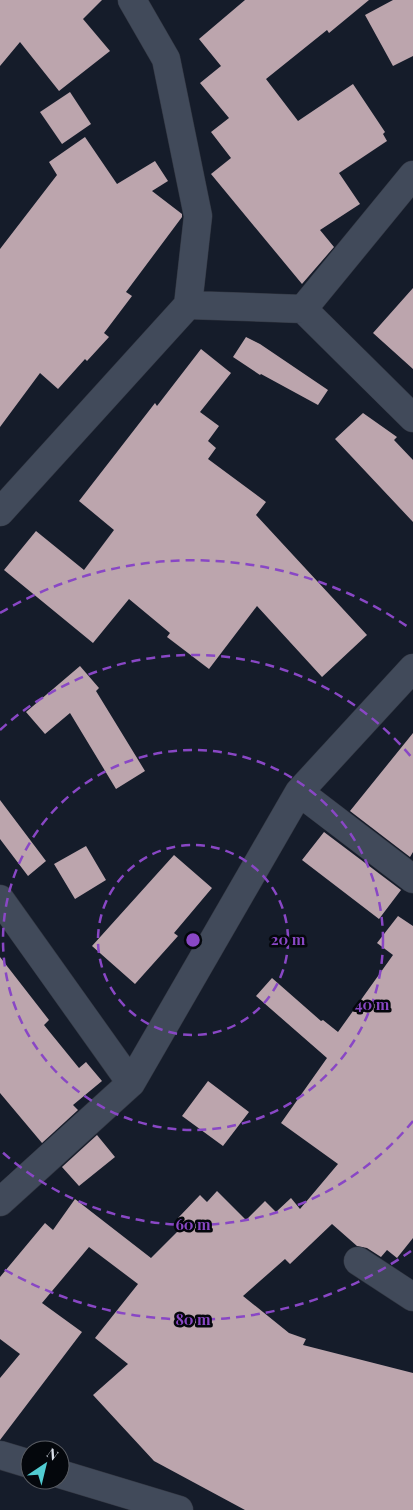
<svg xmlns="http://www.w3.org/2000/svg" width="413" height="1510" font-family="'Playfair Display',serif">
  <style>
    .building { fill: #bca5ad }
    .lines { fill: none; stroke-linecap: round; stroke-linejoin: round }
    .street-casing { stroke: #323641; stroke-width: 29 }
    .street { stroke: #414a5a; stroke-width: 28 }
    .ring { fill: none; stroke: #8947c5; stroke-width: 2.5; stroke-dasharray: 9 6 }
    .centre { fill: #8947c5; stroke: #04070c; stroke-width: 2.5 }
    .ring-label { font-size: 15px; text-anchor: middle; font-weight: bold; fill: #8947c5; stroke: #04070c; stroke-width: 5; stroke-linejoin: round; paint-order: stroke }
  </style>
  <rect width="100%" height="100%" fill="#151c2a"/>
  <path class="building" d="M 0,0 L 102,0 L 83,19 L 110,51 L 59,91 L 20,42 L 0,66 Z
    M 245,0 L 369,0 L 329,33 L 327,30 L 266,79 L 298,121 L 353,84 L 385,132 L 383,134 L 387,141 L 339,173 L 360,204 L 320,230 L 334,247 L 302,284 L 211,174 L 231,158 L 211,132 L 229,118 L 200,83 L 221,66 L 199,39 Z
    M 393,0 L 413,0 L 413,56 L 393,66 L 365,15 Z
    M 70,92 L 91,124 L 62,144 L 40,112 Z
    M 85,137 L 117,184 L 155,161 L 168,181 L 152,191 L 182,214 L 182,217 L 126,292 L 132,296 L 104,333 L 109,337 L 87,361 L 85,359 L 58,389 L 40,373 L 0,427 L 0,249 L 57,175 L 49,162 Z
    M 413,288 L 413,369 L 373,333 Z
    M 246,337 L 260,344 L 328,390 L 318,405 L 261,374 L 260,375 L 233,357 Z
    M 201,349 L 231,373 L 200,412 L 219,426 L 208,441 L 216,448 L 208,459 L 266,502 L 256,515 L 367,635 L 322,677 L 257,606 L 209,669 L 167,637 L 170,633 L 129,599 L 93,643 L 4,570 L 36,531 L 84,570 L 114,530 L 79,501 L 155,403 L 157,406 Z
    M 363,413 L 397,437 L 394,440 L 413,460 L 413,522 L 335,439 Z
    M 80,666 L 99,688 L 96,691 L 145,771 L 116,789 L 70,713 L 45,734 L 26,712 Z
    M 413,733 L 413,852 L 410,857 L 350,811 Z
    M 0,800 L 46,861 L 28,876 L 0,839 Z
    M 324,832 L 401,890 L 379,919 L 302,860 Z
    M 86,846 L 106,880 L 75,899 L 54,864 Z
    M 174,855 L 212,888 L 174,933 L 178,936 L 135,984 L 92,946 Z
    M 398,916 L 413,926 L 413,1238 L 397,1258 L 387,1250 L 381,1257 L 367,1248 L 357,1246 L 332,1224 L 290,1264 L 285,1259 L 243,1296 L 289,1333 L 306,1339 L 303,1345 L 413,1373 L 413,1510 L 245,1510 L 154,1461 L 93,1395 L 128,1364 L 95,1338 L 138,1284 L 89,1247 L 42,1303 L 82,1332 L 0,1440 L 0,1378 L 20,1354 L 0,1339 L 0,1277 L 45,1223 L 53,1230 L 75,1199 L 151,1258 L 185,1224 L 178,1218 L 200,1195 L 207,1202 L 217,1191 L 246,1220 L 265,1201 L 276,1212 L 291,1198 L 300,1209 L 338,1164 L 281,1123 L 327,1058 L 256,996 L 272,978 L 321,1021 L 323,1020 L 338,1032 L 393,955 L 377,943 Z
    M 0,957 L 49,1020 L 44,1025 L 79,1068 L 86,1062 L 102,1081 L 73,1105 L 78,1110 L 42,1143 L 0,1093 Z
    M 208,1081 L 249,1112 L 223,1146 L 182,1116 Z
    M 97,1135 L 115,1157 L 79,1186 L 62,1167 Z"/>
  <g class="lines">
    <defs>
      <path id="street" d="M 132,0 L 166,59 L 198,216 L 188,305 L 303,309 L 413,418
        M 303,309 L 413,175
        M 0,512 L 188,305
        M 299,792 L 413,879
        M 0,899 L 131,1083
        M 0,1202 L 131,1083 L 299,792 L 413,668
        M 358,1261 L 413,1297
        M 0,1455 L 30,1464
        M 60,1474 L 179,1510"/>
    </defs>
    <use href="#street" class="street-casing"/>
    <use href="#street" class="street"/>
  </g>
  <g class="ring">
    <circle cx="193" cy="940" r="95"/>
    <circle cx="193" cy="940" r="190"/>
    <path d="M413 1121A285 285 0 0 1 0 1150M0 730A285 285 0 0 1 413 759"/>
    <path d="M411 1251A380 380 0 0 1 0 1267M0 613A380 380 0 0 1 411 629"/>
  </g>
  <circle cx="193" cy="940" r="8" class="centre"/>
  <g class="ring-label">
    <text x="288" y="945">20 m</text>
    <text x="372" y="1010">40 m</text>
    <text x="193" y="1230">60 m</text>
    <text x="193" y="1325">80 m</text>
  </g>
  <g transform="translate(45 1465) rotate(35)"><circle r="24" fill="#04070c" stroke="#5a5d64"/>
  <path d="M0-4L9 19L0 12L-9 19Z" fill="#51ccd2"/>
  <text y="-8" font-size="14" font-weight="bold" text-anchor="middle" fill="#dadfe9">N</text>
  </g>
</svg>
